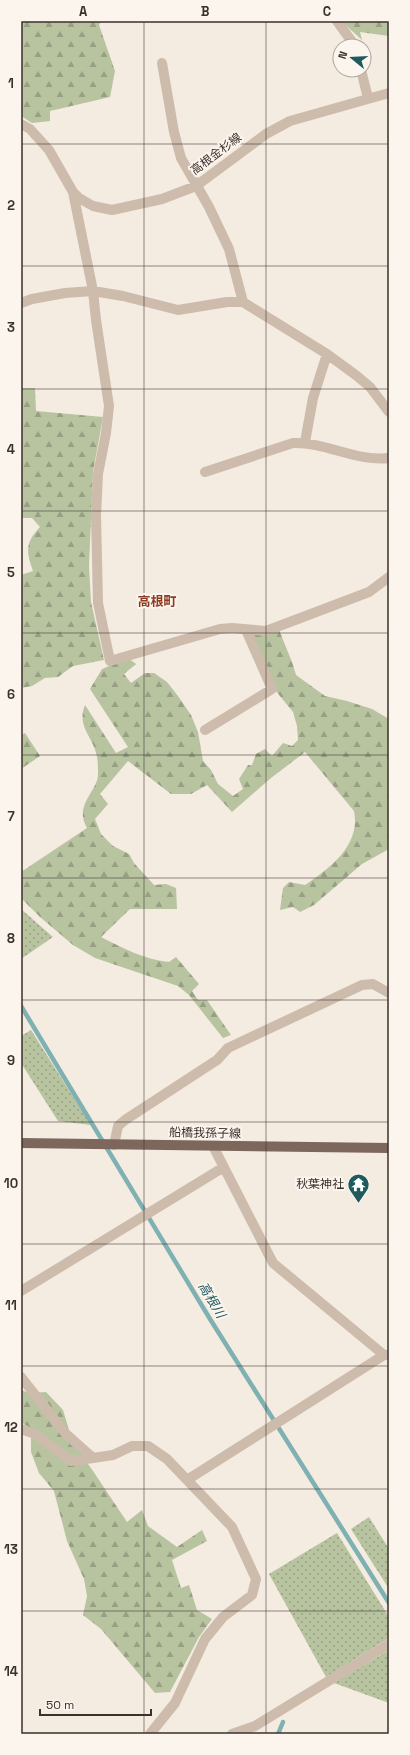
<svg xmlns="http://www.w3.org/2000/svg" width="410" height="1755" font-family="'Space Grotesk','Noto Sans JP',sans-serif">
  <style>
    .green { fill: url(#green-dots) }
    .forest { fill: url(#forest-firs) }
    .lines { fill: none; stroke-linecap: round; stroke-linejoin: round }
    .stream { stroke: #7fb0b2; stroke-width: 4.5 }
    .minor { stroke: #cdbbac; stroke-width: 10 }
    .major { stroke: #7d675c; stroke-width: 10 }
    .grid { fill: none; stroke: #3b302b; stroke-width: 1; stroke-opacity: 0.55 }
    .labels { text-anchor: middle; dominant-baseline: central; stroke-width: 4; stroke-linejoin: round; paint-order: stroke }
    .street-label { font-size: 12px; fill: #3b302b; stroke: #fbf5ee }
    .poi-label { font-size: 12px; fill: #3b302b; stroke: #fbf5ee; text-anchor: end }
    .neighbourhood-label { font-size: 13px; font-weight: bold; fill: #8c3b22; stroke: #fbf5ee }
    .water-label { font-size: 13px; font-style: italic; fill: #1f5a5e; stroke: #fbf5ee }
    .neatline { fill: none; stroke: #3b302b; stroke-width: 1.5 }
    .grid-label { font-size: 13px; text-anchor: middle; font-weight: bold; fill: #3b302b }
  </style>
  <defs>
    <pattern id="green-dots" width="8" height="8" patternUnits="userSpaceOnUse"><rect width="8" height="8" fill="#b8c4a0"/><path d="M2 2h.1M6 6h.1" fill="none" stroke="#97a083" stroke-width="1.8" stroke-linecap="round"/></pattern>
    <pattern id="forest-firs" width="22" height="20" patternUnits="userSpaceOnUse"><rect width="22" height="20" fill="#b8c4a0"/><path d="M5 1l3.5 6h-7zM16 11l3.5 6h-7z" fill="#97a083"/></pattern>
  </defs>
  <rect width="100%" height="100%" fill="#f4ebe1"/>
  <path class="green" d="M 21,909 L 53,937 L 21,959 Z
    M 31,1030 L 91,1125 L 58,1121 L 21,1063 L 21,1036 Z
    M 369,1517 L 389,1549 L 389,1589 L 351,1529 Z
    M 337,1533 L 389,1617 L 389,1638 L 326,1677 L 269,1574 Z
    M 389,1650 L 389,1703 L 334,1683 Z"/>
  <path class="forest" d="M 21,21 L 101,21 L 99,25 L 115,71 L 110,97 L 50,111 L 50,121 L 32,123 L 21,116 Z
    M 341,21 L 389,21 L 389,36 L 360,32 L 362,40 Z
    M 21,388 L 35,388 L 36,411 L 103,417 L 93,472 L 89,566 L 91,602 L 104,660 L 73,666 L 58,677 L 45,678 L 32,686 L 21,688 L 21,575 L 33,571 C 26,551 25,543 40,527 L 32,518 L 21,518 Z
    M 279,630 L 292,662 L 296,675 L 325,696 L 347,701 L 372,709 L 389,719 L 389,849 L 362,864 L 314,905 L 300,912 L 293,907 L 280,910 L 283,888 L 289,882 L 305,885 C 330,868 361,845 354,811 L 305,752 L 271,778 L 232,812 L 207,785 L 191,794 L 171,794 L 128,761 L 100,794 L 108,804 L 95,819 L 101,834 L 113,846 L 129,854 L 134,863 L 154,885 L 166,884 L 176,888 L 177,909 L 130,909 L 101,937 C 123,948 145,960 169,962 L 176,957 L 199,984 L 192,991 L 198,1000 L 207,1000 L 231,1035 L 223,1038 L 189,995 L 178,986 L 95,958 L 73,945 L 40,917 L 21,898 L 21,872 L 87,828 C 73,804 99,791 98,773 C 98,768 98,762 97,757 C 94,737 76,727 85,705 L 116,753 L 128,747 L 90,689 L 102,669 L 128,658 L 136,664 L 124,674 L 131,683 L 145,673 L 154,673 L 167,682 L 178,696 L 191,715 L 198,732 L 203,761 L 211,770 L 218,784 L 233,796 L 243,789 L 239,779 L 248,765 L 252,765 L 256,754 L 265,749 L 272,756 L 283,743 L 292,746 L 298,740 L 297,726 L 293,712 L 275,690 L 253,635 L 266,635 Z
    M 25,733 L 40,756 L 21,769 L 21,735 Z
    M 21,1390 L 29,1393 L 46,1392 L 63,1410 L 73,1443 L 93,1471 L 127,1522 L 142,1510 L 148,1526 L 177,1547 L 202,1530 L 207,1541 L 172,1560 L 181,1588 L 189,1585 L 197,1610 L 212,1619 L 199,1637 L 170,1692 L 155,1693 L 101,1629 L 83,1615 L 87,1596 L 84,1579 L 67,1541 L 54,1491 L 39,1473 L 31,1452 L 31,1429 L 21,1422 Z"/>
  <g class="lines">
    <path class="stream" d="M 21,1006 L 210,1319 L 389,1603
      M 278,1734 L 283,1722"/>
    <path class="minor" d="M 337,21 L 355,46
      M 162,63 L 174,132 L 181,158 L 209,207 L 229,249 L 243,302 L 327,354 L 357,376 L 370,387 L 389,412
      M 361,70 L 368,98
      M 21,124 L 30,129 L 49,150 L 73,192 L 79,198 L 93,206 L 112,210 L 162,199 L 196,186 L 266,134 L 290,121 L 389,93
      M 73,192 L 93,291 L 96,320 L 109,406 L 106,433 L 98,474 L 96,516 L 98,603 L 110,661 L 220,629 L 232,628 L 266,631 L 369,592 L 389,577
      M 21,303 L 32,299 L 65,293 L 93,291 L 123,296 L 178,310 L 227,302 L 243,302
      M 305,442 L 313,398 L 327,354
      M 205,472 L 293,443 C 326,442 356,462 389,458
      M 205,730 L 272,689 L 246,630
      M 114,1145 L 118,1126 L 125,1120 L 217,1060 L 228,1048 L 362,985 L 373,984 L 389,993
      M 213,1146 L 273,1263 L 384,1355
      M 21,1291 L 224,1167
      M 21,1377 L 66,1434 L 93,1458 L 113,1455 L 132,1446 L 148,1446 L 167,1459 L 232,1527 L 256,1579 L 252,1595 L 223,1617 L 205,1639 L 175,1703 L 150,1734
      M 21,1429 L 35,1434 L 71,1461 L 93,1458
      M 187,1480 L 384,1355 L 389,1355
      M 232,1734 L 255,1726 L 389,1644"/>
    <path class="major" d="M 21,1143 L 389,1148"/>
  </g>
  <path class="grid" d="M 144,21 L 144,1734M 266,21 L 266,1734M 21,144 L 389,144M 21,266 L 389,266M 21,389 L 389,389M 21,511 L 389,511M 21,633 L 389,633M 21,755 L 389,755M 21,878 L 389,878M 21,1000 L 389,1000M 21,1122 L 389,1122M 21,1244 L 389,1244M 21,1366 L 389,1366M 21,1489 L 389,1489M 21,1611 L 389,1611"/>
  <defs>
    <symbol id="temple-pin" viewBox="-11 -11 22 30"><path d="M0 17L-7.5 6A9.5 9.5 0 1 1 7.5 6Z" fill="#1f5a5e" stroke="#fbf5ee"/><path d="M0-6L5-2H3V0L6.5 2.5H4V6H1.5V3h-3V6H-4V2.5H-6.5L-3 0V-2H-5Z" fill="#fff"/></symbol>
  </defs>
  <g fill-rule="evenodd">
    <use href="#temple-pin" x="346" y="1172" width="25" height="34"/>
  </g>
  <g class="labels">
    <g class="street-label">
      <text transform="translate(216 154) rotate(-37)">高根金杉線</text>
      <text transform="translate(205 1133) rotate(1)">船橋我孫子線</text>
    </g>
    <g class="poi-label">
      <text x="344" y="1184">秋葉神社</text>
    </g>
    <g class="neighbourhood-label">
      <text x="157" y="601">高根町</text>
    </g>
    <g class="water-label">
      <text transform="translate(212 1300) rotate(59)">高根川</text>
    </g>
  </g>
  <rect width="410" height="1755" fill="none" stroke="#fbf5ee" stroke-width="44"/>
  <g transform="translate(352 58) rotate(288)"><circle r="19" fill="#fbf5ee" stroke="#aea6a0"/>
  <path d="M0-3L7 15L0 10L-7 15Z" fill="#1f5a5e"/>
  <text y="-6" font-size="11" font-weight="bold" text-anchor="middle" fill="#3b302b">N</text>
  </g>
  <path d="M40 1709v6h111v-6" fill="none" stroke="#3b302b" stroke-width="2"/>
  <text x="46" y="1709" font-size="12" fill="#3b302b" stroke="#fbf5ee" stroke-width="3" paint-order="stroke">50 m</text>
  <rect x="22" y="22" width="366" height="1711" class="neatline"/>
  <g class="grid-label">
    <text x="83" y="16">A</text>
    <text x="205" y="16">B</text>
    <text x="327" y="16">C</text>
    <text x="11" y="88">1</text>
    <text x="11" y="210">2</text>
    <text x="11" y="332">3</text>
    <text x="11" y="454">4</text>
    <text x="11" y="577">5</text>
    <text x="11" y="699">6</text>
    <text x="11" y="821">7</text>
    <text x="11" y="943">8</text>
    <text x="11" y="1065">9</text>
    <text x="11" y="1188">10</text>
    <text x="11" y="1310">11</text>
    <text x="11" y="1432">12</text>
    <text x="11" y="1554">13</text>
    <text x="11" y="1676">14</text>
  </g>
</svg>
